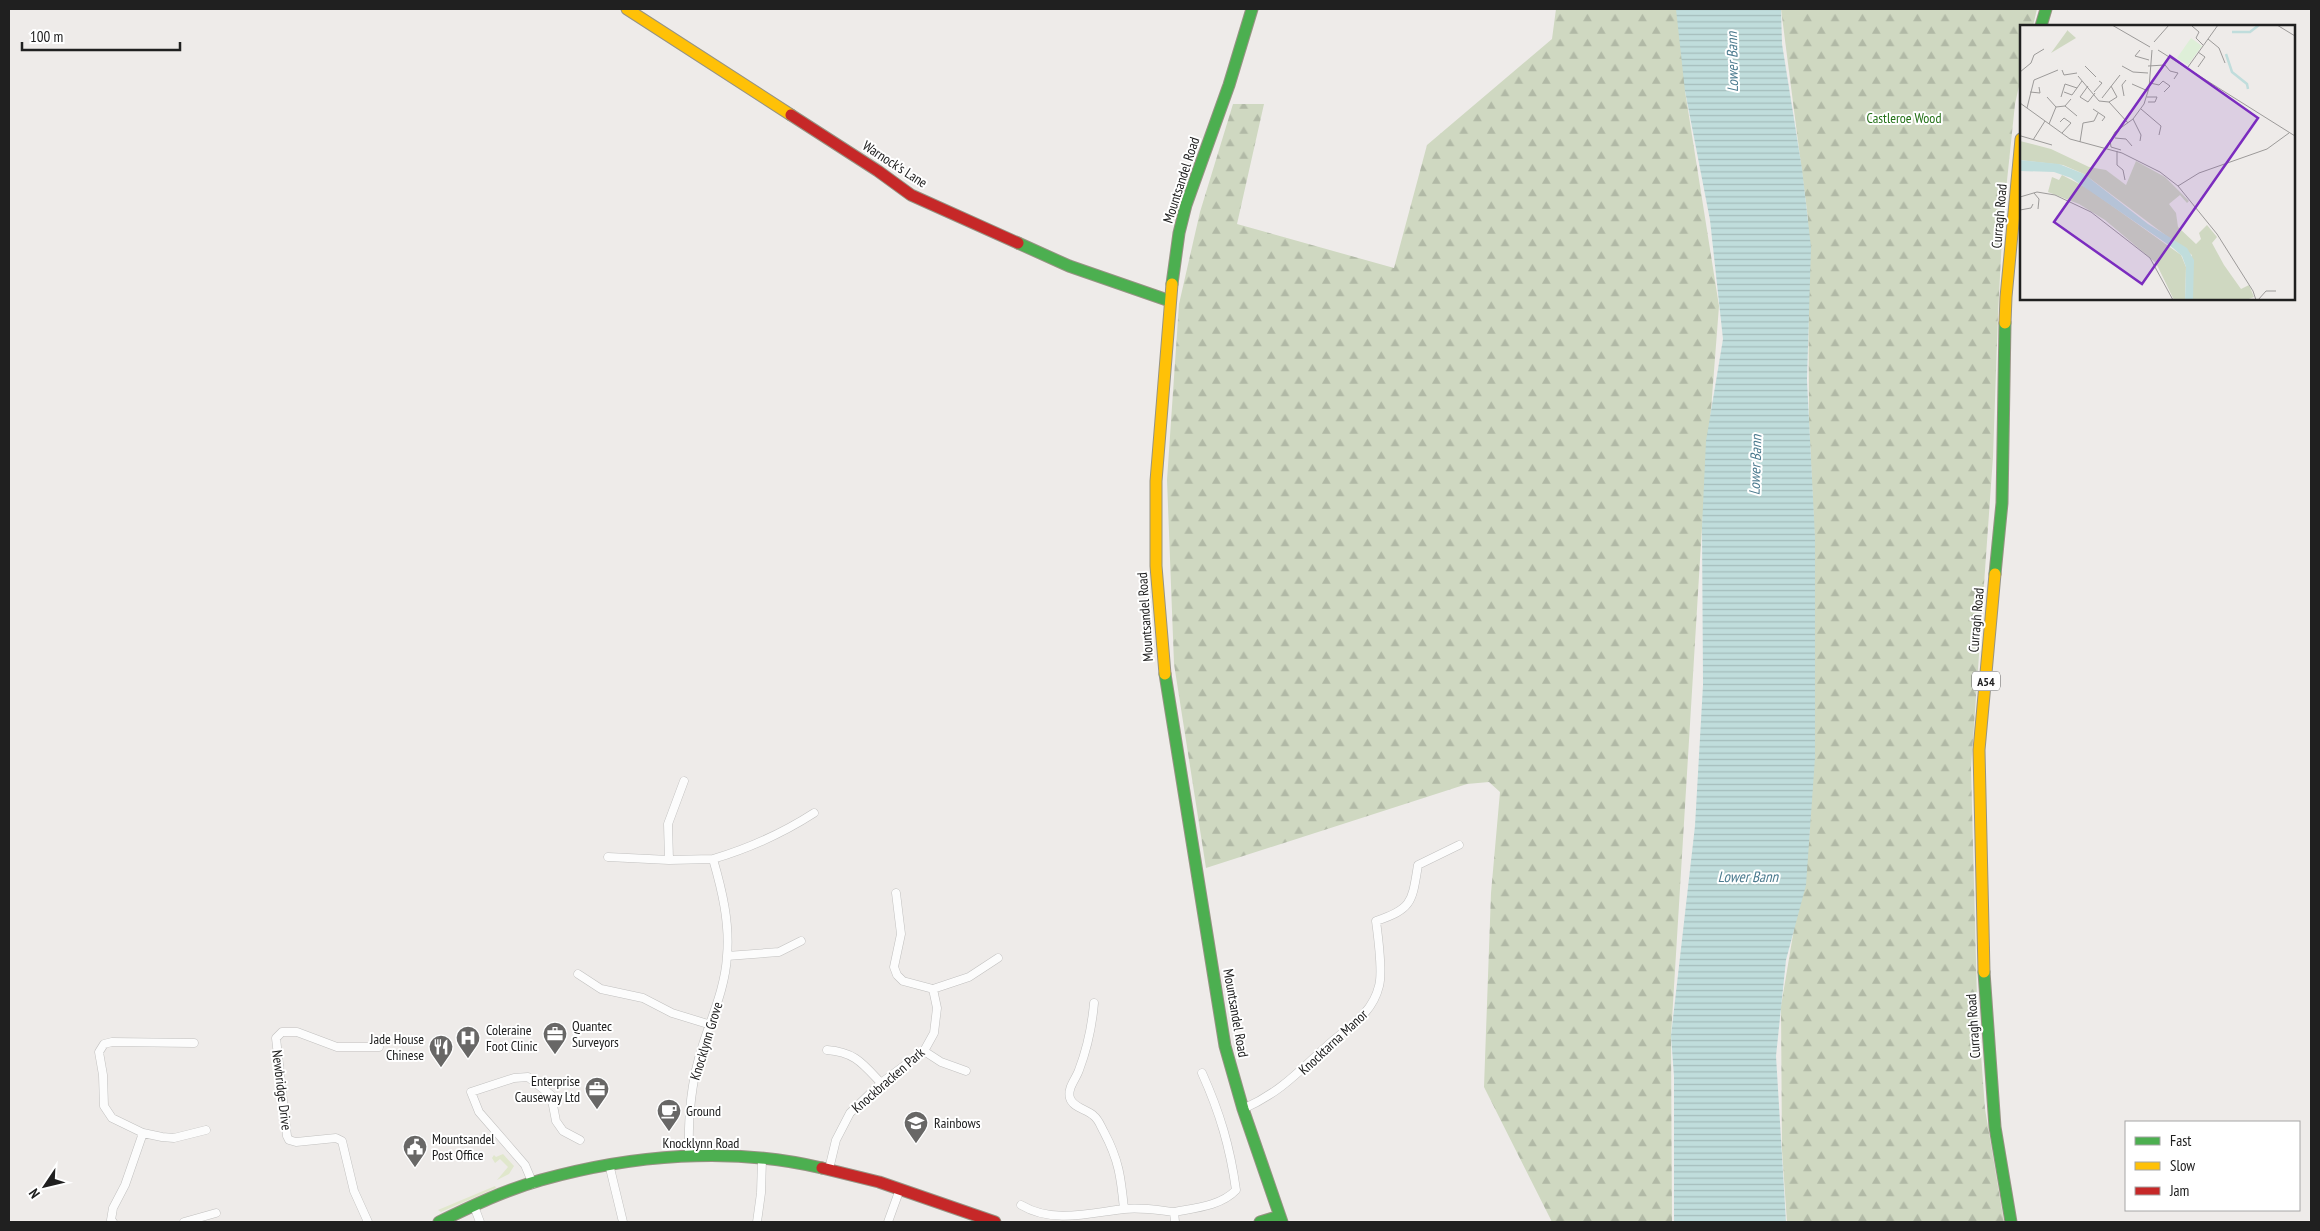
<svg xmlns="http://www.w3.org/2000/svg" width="2320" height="1231" font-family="'PT Sans Narrow',sans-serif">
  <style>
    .grass { fill: #e0e7cc }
    .forest { fill: url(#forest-firs) }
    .water { fill: url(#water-rules) }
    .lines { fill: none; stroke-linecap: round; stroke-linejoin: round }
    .street-casing { stroke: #c1c0bf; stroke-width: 9 }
    .fast-casing { stroke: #969383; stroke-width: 13 }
    .slow-casing { stroke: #969383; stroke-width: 13 }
    .jam-casing { stroke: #969383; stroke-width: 13 }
    .street { stroke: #fcfcfc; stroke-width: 8 }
    .fast { stroke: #4caf50; stroke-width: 11 }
    .slow { stroke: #ffc107; stroke-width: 11 }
    .jam { stroke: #c62828; stroke-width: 11 }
    .labels { text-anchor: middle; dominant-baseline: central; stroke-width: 4; stroke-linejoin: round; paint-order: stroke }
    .shield { fill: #fff; stroke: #636363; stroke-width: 1 }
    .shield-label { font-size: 12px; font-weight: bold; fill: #202020 }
    .park-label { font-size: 14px; fill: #257219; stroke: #fff }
    .street-label { font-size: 14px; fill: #202020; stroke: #fff }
    .poi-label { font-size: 14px; fill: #202020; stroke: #fff; text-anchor: start }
    .water-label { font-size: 15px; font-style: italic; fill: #4c7b8f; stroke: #fff }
    .inset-river { fill: none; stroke: #c0dddc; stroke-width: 2.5 }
    .inset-road { fill: none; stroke: #9c9a99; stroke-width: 1 }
    .view { fill: #7b2cbf; fill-opacity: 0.15; stroke: #7b2cbf; stroke-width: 2.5 }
    .inset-edge { fill: none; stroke: #202020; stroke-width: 2.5 }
  </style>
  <defs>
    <pattern id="forest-firs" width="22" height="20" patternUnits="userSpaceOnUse" patternTransform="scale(1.25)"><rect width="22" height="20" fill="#cfd8c1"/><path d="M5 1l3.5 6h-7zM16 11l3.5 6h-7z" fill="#b1b9a6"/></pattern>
    <pattern id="water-rules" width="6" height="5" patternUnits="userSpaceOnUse" patternTransform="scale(1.25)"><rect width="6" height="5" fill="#c0dddc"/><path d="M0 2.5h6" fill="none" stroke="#a5bdbc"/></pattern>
  </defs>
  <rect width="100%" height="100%" fill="#eeebe9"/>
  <path class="grass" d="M 503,1154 L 514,1166 L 509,1174 L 497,1180 L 508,1167 L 500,1159 L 495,1163 L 492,1158 L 494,1155 L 496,1157 Z
    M 495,1186 L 496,1188 L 441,1212 L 438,1210 Z"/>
  <path class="forest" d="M 1556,9 L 1685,9 L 1685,91 L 1719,306 L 1702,527 L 1671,1036 L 1672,1222 L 1552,1222 L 1484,1087 L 1491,893 L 1500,792 L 1489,782 L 1467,784 L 1206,868 L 1174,664 L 1167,480 L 1179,304 L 1200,212 L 1233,104 L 1264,104 L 1237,224 L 1394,268 L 1427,145 L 1552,39 Z
    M 1781,9 L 2037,9 L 2033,26 L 2021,26 L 2021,77 L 2015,104 L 2003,219 L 1998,314 L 1993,457 L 1971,768 L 1977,1000 L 1985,1109 L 2004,1222 L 1787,1222 L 1782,1150 L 1781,1006 L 1809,840 L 1815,691 L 1815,547 L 1809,421 L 1808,219 Z"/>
  <path class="water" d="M 1676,9 L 1781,9 L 1782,44 L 1802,169 L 1811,247 L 1807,380 L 1815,537 L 1815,758 L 1806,885 L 1786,960 L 1776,1056 L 1786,1222 L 1674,1222 L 1674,1076 L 1671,1036 L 1695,826 L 1703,685 L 1702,527 L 1706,441 L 1723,339 L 1710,220 L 1685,91 Z"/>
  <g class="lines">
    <defs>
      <path id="street" d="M 608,857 L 669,860 L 713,859
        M 669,860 L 668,824 L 684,781
        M 896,893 L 901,934 L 894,967 L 897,975 L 903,981 L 933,989
        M 727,956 L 779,952 L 801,941
        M 578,974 L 601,989 L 643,998 L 672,1013 L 711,1025
        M 1094,1003 C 1092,1026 1087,1049 1079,1070 C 1076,1079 1067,1088 1070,1098 C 1073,1108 1087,1109 1094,1116 C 1099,1120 1101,1127 1104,1132 C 1119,1160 1121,1178 1124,1209
        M 194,1043 L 112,1042 L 104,1044 L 99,1052 L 103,1075 L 104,1106 L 112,1118 L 143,1133 L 162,1137 L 174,1138 L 206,1130
        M 827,1050 C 855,1052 863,1064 881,1083
        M 924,1051 L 941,1062 L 966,1071
        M 1243,1109 C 1281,1092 1298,1072 1328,1045 C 1348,1027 1372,1015 1379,986 C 1383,972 1378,936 1376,921 C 1413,909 1412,901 1418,865 L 1459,845
        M 689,1156 C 688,1123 690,1090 699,1058 C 708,1024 725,992 727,956 C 730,923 722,890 713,859 C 750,848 783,833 814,813
        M 609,1164 L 623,1222
        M 829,1169 L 836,1140 L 850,1113 L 881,1083 L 924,1051 L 934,1033 L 937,1008 L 933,989 L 969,977 L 998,958
        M 533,1184 L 525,1165 L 479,1112 L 471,1092 L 514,1078 L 528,1077 L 551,1095 L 556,1121 L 563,1131 L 580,1140
        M 1021,1205 C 1053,1224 1090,1213 1124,1209 C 1141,1207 1157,1210 1174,1212
        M 474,1206 L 480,1222
        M 113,1222 L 111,1220 L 113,1208 L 125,1185 L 143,1133
        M 184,1222 L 216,1213
        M 368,1222 L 354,1191 L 342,1141 L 336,1138 L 296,1142 L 289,1140 L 287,1136 L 276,1038 L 282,1032 L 297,1032 L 337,1047 L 379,1047
        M 757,1222 L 761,1193 L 762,1159
        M 888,1222 L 900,1189
        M 1175,1222 L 1174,1212 C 1195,1208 1221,1206 1236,1190 C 1230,1147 1220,1113 1202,1073"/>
      <path id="fast" d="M 2041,26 L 2046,9
        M 1018,243 L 1069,266 L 1170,301
        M 1172,284 L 1179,233 L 1186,205 L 1229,85 L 1252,9
        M 1995,574 L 2002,503 L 2005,323
        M 1165,674 L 1225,1046 L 1243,1109 L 1282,1222
        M 1984,972 L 1995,1127 L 2011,1222
        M 439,1222 C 472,1206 505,1190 541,1180 C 631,1155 730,1146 822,1168
        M 1260,1222 L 1280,1216"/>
      <path id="slow" d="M 627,9 L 791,115
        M 2005,323 L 2006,297 L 2021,139
        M 1165,674 L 1156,566 L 1156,481 L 1172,284
        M 1984,972 L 1979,750 L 1995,574"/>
      <path id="jam" d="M 791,115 L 878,171 L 911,195 L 1018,243
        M 822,1168 L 879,1182 L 995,1222"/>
    </defs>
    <use href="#street" class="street-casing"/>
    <use href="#fast" class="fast-casing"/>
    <use href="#slow" class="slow-casing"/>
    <use href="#jam" class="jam-casing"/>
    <use href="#street" class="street"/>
    <use href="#fast" class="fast"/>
    <use href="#slow" class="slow"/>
    <use href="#jam" class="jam"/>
  </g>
  <defs>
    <symbol id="office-pin" viewBox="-11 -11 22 30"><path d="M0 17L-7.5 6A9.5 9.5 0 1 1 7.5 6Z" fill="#686766" stroke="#fff"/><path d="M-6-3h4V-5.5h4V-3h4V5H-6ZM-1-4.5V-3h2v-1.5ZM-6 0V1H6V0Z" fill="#fff"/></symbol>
    <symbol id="hospital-pin" viewBox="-11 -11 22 30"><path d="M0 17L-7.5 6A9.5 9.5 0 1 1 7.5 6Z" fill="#686766" stroke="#fff"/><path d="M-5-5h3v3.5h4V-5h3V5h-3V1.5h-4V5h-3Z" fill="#fff"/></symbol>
    <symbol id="restaurant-pin" viewBox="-11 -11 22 30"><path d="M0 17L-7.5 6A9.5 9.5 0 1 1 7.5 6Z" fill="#686766" stroke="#fff"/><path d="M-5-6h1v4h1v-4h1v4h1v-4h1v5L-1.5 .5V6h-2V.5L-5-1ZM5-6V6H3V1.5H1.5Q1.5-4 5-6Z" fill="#fff"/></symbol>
    <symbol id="cafe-pin" viewBox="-11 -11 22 30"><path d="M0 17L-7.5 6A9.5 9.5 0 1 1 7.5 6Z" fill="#686766" stroke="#fff"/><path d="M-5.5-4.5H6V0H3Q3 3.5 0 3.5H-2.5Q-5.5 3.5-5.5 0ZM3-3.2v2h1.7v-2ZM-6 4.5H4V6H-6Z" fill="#fff"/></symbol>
    <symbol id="school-pin" viewBox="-11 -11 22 30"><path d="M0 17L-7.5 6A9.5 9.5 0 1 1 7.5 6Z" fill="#686766" stroke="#fff"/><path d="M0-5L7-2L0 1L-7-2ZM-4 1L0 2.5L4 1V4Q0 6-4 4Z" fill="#fff"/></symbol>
    <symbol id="civic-pin" viewBox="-11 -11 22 30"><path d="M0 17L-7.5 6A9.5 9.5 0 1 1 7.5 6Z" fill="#686766" stroke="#fff"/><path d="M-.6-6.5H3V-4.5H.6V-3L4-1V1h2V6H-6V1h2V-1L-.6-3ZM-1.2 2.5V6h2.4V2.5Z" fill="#fff"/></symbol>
  </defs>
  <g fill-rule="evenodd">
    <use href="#office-pin" x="541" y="1020" width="28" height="38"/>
    <use href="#hospital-pin" x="454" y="1024" width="28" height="38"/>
    <use href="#restaurant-pin" x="427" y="1033" width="28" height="38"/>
    <use href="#office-pin" x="583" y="1075" width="28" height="38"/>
    <use href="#cafe-pin" x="655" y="1097" width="28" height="38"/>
    <use href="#school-pin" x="902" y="1109" width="28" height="38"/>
    <use href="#civic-pin" x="401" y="1133" width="28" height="38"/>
  </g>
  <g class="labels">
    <rect class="shield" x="1972" y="671.5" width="28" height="19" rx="4"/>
    <g class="shield-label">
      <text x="1986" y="681">A54</text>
    </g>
    <g class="park-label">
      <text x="1904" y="118">Castleroe Wood</text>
    </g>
    <g class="street-label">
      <text transform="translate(895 164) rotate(33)">Warnock's Lane</text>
      <text transform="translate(1181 180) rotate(-72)">Mountsandel Road</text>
      <text transform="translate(1999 216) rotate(-85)">Curragh Road</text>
      <text transform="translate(1145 617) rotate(-94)">Mountsandel Road</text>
      <text transform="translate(1976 620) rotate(-85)">Curragh Road</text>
      <text transform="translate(1236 1013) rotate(80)">Mountsandel Road</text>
      <text transform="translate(1973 1026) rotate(-94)">Curragh Road</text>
      <text transform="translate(706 1041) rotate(-73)">Knocklynn Grove</text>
      <text transform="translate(1333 1042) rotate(-43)">Knocktarna Manor</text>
      <text transform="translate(888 1080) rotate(-41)">Knockbracken Park</text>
      <text transform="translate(282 1090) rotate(83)">Newbridge Drive</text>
      <text x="701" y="1143">Knocklynn Road</text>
    </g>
    <g class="poi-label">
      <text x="572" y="1026">Quantec<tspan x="572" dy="16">Surveyors</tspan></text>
      <text x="486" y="1030">Coleraine<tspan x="486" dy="16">Foot Clinic</tspan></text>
      <text x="424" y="1039" text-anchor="end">Jade House<tspan x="424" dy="16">Chinese</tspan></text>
      <text x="580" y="1081" text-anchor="end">Enterprise<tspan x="580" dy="16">Causeway Ltd</tspan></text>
      <text x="686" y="1111">Ground</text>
      <text x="934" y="1123">Rainbows</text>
      <text x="432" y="1139">Mountsandel<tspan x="432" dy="16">Post Office</tspan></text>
    </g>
    <g class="water-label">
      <text transform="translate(1732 62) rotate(-91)">Lower Bann</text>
      <text transform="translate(1755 465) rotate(-88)">Lower Bann</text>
      <text x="1748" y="876">Lower Bann</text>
    </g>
  </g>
  <g transform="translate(2020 25)">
    <rect width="275" height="275" fill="#eeebe9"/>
    <path d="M 47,5 L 56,13 L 31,28 L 47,6 ZM 0,116 L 31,124 L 69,142 L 86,145 L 106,160 L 116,136 L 145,152 L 169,176 L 167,178 L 160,170 L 149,179 L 156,188 L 158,202 L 176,219 L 181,214 L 179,208 L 187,200 L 197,212 L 192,218 L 204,240 L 221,264 L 229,260 L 234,272 L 226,275 L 173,275 L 172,230 L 64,149 L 43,140 L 0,135 ZM 42,150 L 67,163 L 161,230 L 166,242 L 165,275 L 154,275 L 136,238 L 85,195 L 59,179 L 28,167 L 32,152 L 39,155 Z" fill="#cfd8c1"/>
    <path d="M 171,13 L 182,21 L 168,40 L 157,33 Z" fill="#deefd8"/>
    <path d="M 0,135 L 39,139 L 64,149 L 128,199 L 167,223 L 174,235 L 173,275 L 165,275 L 166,242 L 162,231 L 153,223 L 51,153 L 34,147 L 0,146 Z" fill="#c0dddc"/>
    <path class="inset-river" d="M 212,7 L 230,7 L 239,0M 206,29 L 212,47 L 227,59 L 228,64"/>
    <path class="inset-road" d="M 92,0 L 130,22M 257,0 L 275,11M 172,1 L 179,7 L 176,13 L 183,20M 188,14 L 199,23 L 205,38M 134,17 L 149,0M 120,25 L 115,31 L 129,35M 138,25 L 275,111M 65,41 L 76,52M 102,41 L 113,47 L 128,48M 128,41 L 145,40 L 150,46M 168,42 L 198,0M 178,42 L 185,32 L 178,27M 42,45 L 44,50 L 57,48M 150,46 L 158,48 L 154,54M 0,47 L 11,38 L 14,30 L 24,24M 58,51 L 79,76 L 89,77 L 108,98M 130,58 L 139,60 L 143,56 L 150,61 L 144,67M 112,59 L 128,66M 68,61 L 60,72 L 68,77 L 75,68M 10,67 L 20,68 L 19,62M 44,67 L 52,70 L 62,56M 74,67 L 82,58 L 79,56M 104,71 L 102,60 L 106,55M 27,72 L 36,82 L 29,99M 41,72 L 45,59 L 57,63M 127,72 L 137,72 L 135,77 L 128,77M 82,73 L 100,50M 89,77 L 97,72 L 91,61M 0,78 L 50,114 L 102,128 L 140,147 L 158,161 L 197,209 L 233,266 L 236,275M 45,81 L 57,91M 36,82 L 45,81 L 51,74M 7,83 L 14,55 L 38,45M 73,84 L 85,92 L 82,96M 121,84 L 141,101 L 139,110M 113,94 L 121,110 L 120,116M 40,97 L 44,93 L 51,98 L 42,108M 1,111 L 32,120M 95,113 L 106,114 L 112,121M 13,115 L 25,96M 90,115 L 91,122 L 101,125M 60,117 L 63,98 L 74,96 L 78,88M 87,123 L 95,107 L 113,94 L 124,79 L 129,63 L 132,25M 97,126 L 97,140 L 103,145 L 105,155M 158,161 L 179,148 L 247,124 L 269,108M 14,168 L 19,174 L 18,184M 0,172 L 17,167 L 35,170 L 71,187 L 130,233 L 153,275M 0,185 L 11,183 L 13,179M 238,275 L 246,266 L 256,266"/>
    <path class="view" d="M 150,31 L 238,93 L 122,259 L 34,197 Z"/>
    <rect width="275" height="275" class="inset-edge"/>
  </g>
  <rect width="2320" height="1231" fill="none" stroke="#202020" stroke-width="20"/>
  <rect x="2125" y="1121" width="175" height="90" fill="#ffffff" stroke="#a6a6a6"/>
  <rect x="2135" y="1137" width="25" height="8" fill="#4caf50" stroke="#a6a6a6"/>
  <text x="2170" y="1146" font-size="15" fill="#202020">Fast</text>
  <rect x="2135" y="1162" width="25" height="8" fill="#ffc107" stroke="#a6a6a6"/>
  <text x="2170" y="1171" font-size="15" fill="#202020">Slow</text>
  <rect x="2135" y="1187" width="25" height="8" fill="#c62828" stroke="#a6a6a6"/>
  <text x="2170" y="1196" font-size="15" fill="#202020">Jam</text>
  <g transform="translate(45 1186) rotate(235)" stroke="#ffffff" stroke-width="4" paint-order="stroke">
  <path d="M0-4L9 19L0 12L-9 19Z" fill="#202020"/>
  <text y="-8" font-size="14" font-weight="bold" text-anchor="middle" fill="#202020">N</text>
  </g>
  <path d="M22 42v8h158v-8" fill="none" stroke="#202020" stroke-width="2.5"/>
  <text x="30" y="42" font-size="15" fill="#202020" stroke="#ffffff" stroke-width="4" paint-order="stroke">100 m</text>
</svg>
